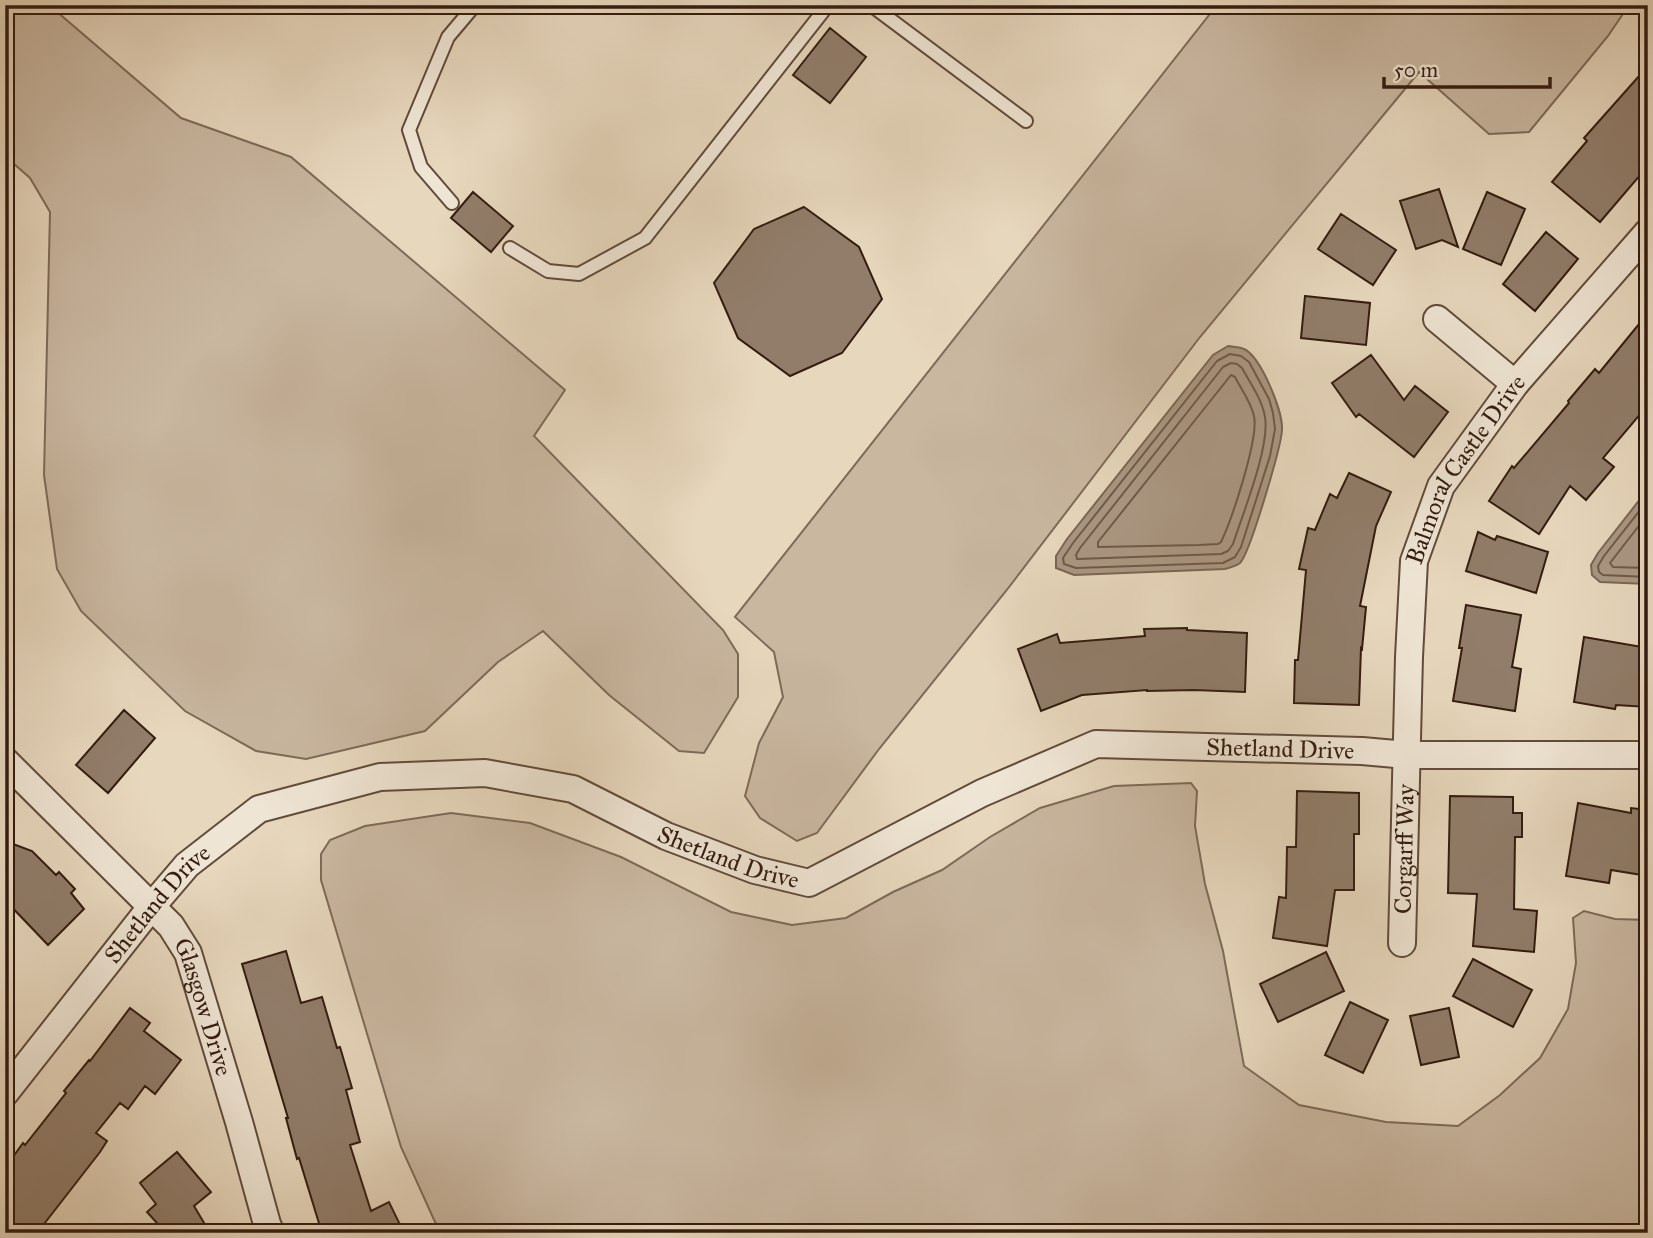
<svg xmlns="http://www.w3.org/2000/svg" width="1653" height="1238" font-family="'IM FELL Great Primer',serif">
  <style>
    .green { fill: #c9b7a0; stroke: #7e6a58; stroke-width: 2 }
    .water { fill: #aa9782; stroke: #7b6654; stroke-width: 2 }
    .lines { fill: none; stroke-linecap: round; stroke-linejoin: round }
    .shore { stroke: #6f5a49; stroke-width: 2 }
    .building { fill: #917d6a; stroke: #341c10; stroke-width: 2 }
    .service-casing { stroke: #614b3b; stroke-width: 16 }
    .minor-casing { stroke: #614b3b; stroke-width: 30 }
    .service { stroke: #efe5d4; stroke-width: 12 }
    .minor { stroke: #efe5d4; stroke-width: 26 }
    .labels { text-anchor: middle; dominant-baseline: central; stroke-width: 7; stroke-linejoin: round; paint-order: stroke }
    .street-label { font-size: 24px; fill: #341c10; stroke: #efe5d4 }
  </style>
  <rect width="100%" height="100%" fill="#e7d7bd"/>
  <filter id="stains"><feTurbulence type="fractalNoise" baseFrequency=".00286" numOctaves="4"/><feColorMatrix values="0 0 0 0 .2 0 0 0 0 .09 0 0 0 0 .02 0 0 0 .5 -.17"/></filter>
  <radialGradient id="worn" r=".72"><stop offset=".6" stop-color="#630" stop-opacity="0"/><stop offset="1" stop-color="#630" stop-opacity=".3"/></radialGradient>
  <path class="green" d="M 5,5 L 49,5 L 181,118 L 291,157 L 565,390 L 534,436 L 723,630 L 738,654 L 738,697 L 704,753 L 679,751 L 609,695 L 543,631 L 498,662 L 425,731 L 306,759 L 256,751 L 185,711 L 81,611 L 57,569 L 44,475 L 50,212 L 30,178 L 5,156 Z
    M 1217,5 L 1629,5 L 1608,36 L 1529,132 L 1489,134 L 1419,72 L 1200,337 L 1006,591 L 879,749 L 817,833 L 797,841 L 760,818 L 745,796 L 759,743 L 783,697 L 774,652 L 735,617 Z
    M 1191,783 L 1197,791 L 1195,826 L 1205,884 L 1223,951 L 1244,1066 L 1299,1105 L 1386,1122 L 1458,1126 L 1500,1095 L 1540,1058 L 1568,1009 L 1576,963 L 1573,918 L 1584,911 L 1615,919 L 1648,920 L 1648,1233 L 446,1233 L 435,1222 L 401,1147 L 321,880 L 321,854 L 330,840 L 365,826 L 451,813 L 530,823 L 621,857 L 731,912 L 792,925 L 846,918 L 893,892 L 942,870 L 990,837 L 1040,808 L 1114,786 Z"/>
  <path class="water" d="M 1228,346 C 1233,347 1240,347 1244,349 C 1261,357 1283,411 1282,430 C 1281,447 1250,553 1240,563 C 1236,566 1229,568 1225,569 L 1074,575 L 1056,568 L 1056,556 L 1067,539 L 1213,355 Z
    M 1648,489 L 1648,584 L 1600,582 L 1592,575 L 1591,565 L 1598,553 Z"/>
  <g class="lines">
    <path class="shore" d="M 1230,354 L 1241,356 L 1249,362 L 1269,399 L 1273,413 L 1275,429 L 1270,456 L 1256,500 L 1241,547 L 1235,557 L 1223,563 L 1076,568 L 1064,564 L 1063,558 L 1073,543 L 1217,361 Z
      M 1231,363 L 1237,364 L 1242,368 C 1250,383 1262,399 1265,417 C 1270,447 1243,513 1233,544 L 1228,551 L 1221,554 L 1077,559 L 1076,555 L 1080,548 L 1223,367 Z
      M 1231,375 L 1235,377 C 1241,389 1251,402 1254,416 C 1259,438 1232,519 1221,542 L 1218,544 L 1199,545 L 1098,547 L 1098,542 Z
      M 1648,500 L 1604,556 L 1598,566 L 1599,572 L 1603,575 L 1648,577
      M 1648,514 L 1610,563 L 1613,567 L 1648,568"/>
  </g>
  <path class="building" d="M 830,28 L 866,57 L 830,103 L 793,75 Z
    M 1648,66 L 1648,166 L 1600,222 L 1552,182 L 1587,141 L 1584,138 Z
    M 1439,189 L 1458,247 L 1442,240 L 1416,249 L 1400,201 Z
    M 473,192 L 513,226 L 491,252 L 451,218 Z
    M 1487,192 L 1525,209 L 1501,265 L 1463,249 Z
    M 804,207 L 859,247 L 882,299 L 842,353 L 790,376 L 738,338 L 714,283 L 754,229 Z
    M 1341,214 L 1396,250 L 1373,285 L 1318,249 Z
    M 1546,232 L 1578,259 L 1535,311 L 1503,284 Z
    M 1305,296 L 1370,303 L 1366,345 L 1301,338 Z
    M 1648,313 L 1648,405 L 1603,458 L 1614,467 L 1586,500 L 1570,486 L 1539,534 L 1489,501 L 1512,466 L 1514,468 L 1569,403 L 1568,401 L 1595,369 L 1599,373 Z
    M 1371,355 L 1404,400 L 1415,386 L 1448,412 L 1414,457 L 1359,414 L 1356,417 L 1332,383 Z
    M 1349,473 L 1391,492 L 1376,526 L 1360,606 L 1366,607 L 1362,649 L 1361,648 L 1359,705 L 1294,703 L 1295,660 L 1298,660 L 1306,570 L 1299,569 L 1308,528 L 1315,530 L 1330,494 L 1337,498 Z
    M 1478,532 L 1495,540 L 1497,536 L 1548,552 L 1536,593 L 1466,571 Z
    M 1466,605 L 1521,615 L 1512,667 L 1521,669 L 1515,711 L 1453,701 L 1462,648 L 1459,648 Z
    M 1187,628 L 1187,630 L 1247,633 L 1245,692 L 1194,690 L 1147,691 L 1147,690 L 1082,695 L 1041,711 L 1018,649 L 1057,634 L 1060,643 L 1145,636 L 1144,629 Z
    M 1584,637 L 1648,648 L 1648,707 L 1616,705 L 1615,709 L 1574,702 Z
    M 124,710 L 155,738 L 108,793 L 76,765 Z
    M 1297,791 L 1359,793 L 1359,834 L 1354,834 L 1354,890 L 1335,890 L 1327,946 L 1273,938 L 1279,897 L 1286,898 L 1287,847 L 1296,847 Z
    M 1450,796 L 1513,797 L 1513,813 L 1522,813 L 1522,837 L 1515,837 L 1514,909 L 1537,911 L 1534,952 L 1473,946 L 1477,894 L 1448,893 Z
    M 1578,803 L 1631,813 L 1631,808 L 1648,810 L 1648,876 L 1611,870 L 1609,883 L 1566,876 Z
    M 13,844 L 32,851 L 56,875 L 59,872 L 75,889 L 71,893 L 84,909 L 48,945 L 5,900 L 5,852 Z
    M 286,951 L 301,1003 L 322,997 L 337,1048 L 340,1047 L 352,1088 L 346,1090 L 360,1142 L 350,1145 L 371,1211 L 389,1202 L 404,1233 L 322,1233 L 299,1158 L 297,1159 L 286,1118 L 288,1118 L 242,964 Z
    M 1326,952 L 1344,991 L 1278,1022 L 1260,984 Z
    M 1473,959 L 1532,990 L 1513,1027 L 1453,996 Z
    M 1350,1002 L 1388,1020 L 1363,1073 L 1325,1055 Z
    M 130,1008 L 150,1023 L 144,1031 L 181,1060 L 155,1094 L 145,1086 L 128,1109 L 120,1103 L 96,1133 L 107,1141 L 100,1152 L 37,1233 L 5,1233 L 5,1168 L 23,1143 L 25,1145 L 66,1093 L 64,1091 L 89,1060 L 90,1061 Z
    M 1449,1008 L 1459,1057 L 1421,1065 L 1410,1016 Z
    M 177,1152 L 211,1192 L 194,1206 L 210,1233 L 166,1233 L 147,1212 L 156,1204 L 140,1183 Z"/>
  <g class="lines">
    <defs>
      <path id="service" d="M 871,5 L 1026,121
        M 452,203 L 421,167 L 409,130 L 448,37 L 475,5
        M 510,248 L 548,271 L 579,274 L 645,238 L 828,5"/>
      <g id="minor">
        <path d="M 1437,319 L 1515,384"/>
        <path id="s1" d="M 5,761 L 171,926 L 188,953 L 239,1122 L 267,1224 L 271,1233"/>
        <path id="s2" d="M 1402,943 L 1409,657 L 1414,561 L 1441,486 L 1515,384 L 1648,232"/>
        <path id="s3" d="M 5,1093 L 152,906 L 187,865 L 259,809 L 380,777 L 485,773 L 573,789 L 666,836 L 755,870 L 809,883 L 982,793 L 1096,744 L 1362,751 L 1407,755 L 1648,755"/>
      </g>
    </defs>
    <use href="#service" class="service-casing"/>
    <use href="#minor" class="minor-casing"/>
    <use href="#service" class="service"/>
    <use href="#minor" class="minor"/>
  </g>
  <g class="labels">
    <g class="street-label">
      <text stroke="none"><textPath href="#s2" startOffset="488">Balmoral Castle Drive</textPath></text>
      <text stroke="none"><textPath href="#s3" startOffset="1461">Shetland Drive</textPath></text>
      <text stroke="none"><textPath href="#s2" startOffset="94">Corgarff Way</textPath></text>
      <text stroke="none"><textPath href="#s3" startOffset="873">Shetland Drive</textPath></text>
      <text stroke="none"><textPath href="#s3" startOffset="243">Shetland Drive</textPath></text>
      <text stroke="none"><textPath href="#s1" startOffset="322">Glasgow Drive</textPath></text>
    </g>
  </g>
  <rect width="1653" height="1238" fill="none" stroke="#e7d7bd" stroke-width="28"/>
  <rect x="7" y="7" width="1639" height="1224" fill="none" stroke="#341c10" stroke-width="3.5"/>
  <rect x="14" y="14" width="1625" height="1210" fill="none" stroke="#341c10" stroke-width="2"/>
  <path d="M1384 77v10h166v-10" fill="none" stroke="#341c10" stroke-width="3.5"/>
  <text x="1394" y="77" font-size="21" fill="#341c10" stroke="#efe5d4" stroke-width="5" paint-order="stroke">50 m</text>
  <rect width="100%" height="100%" filter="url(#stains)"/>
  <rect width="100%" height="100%" fill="url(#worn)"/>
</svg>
